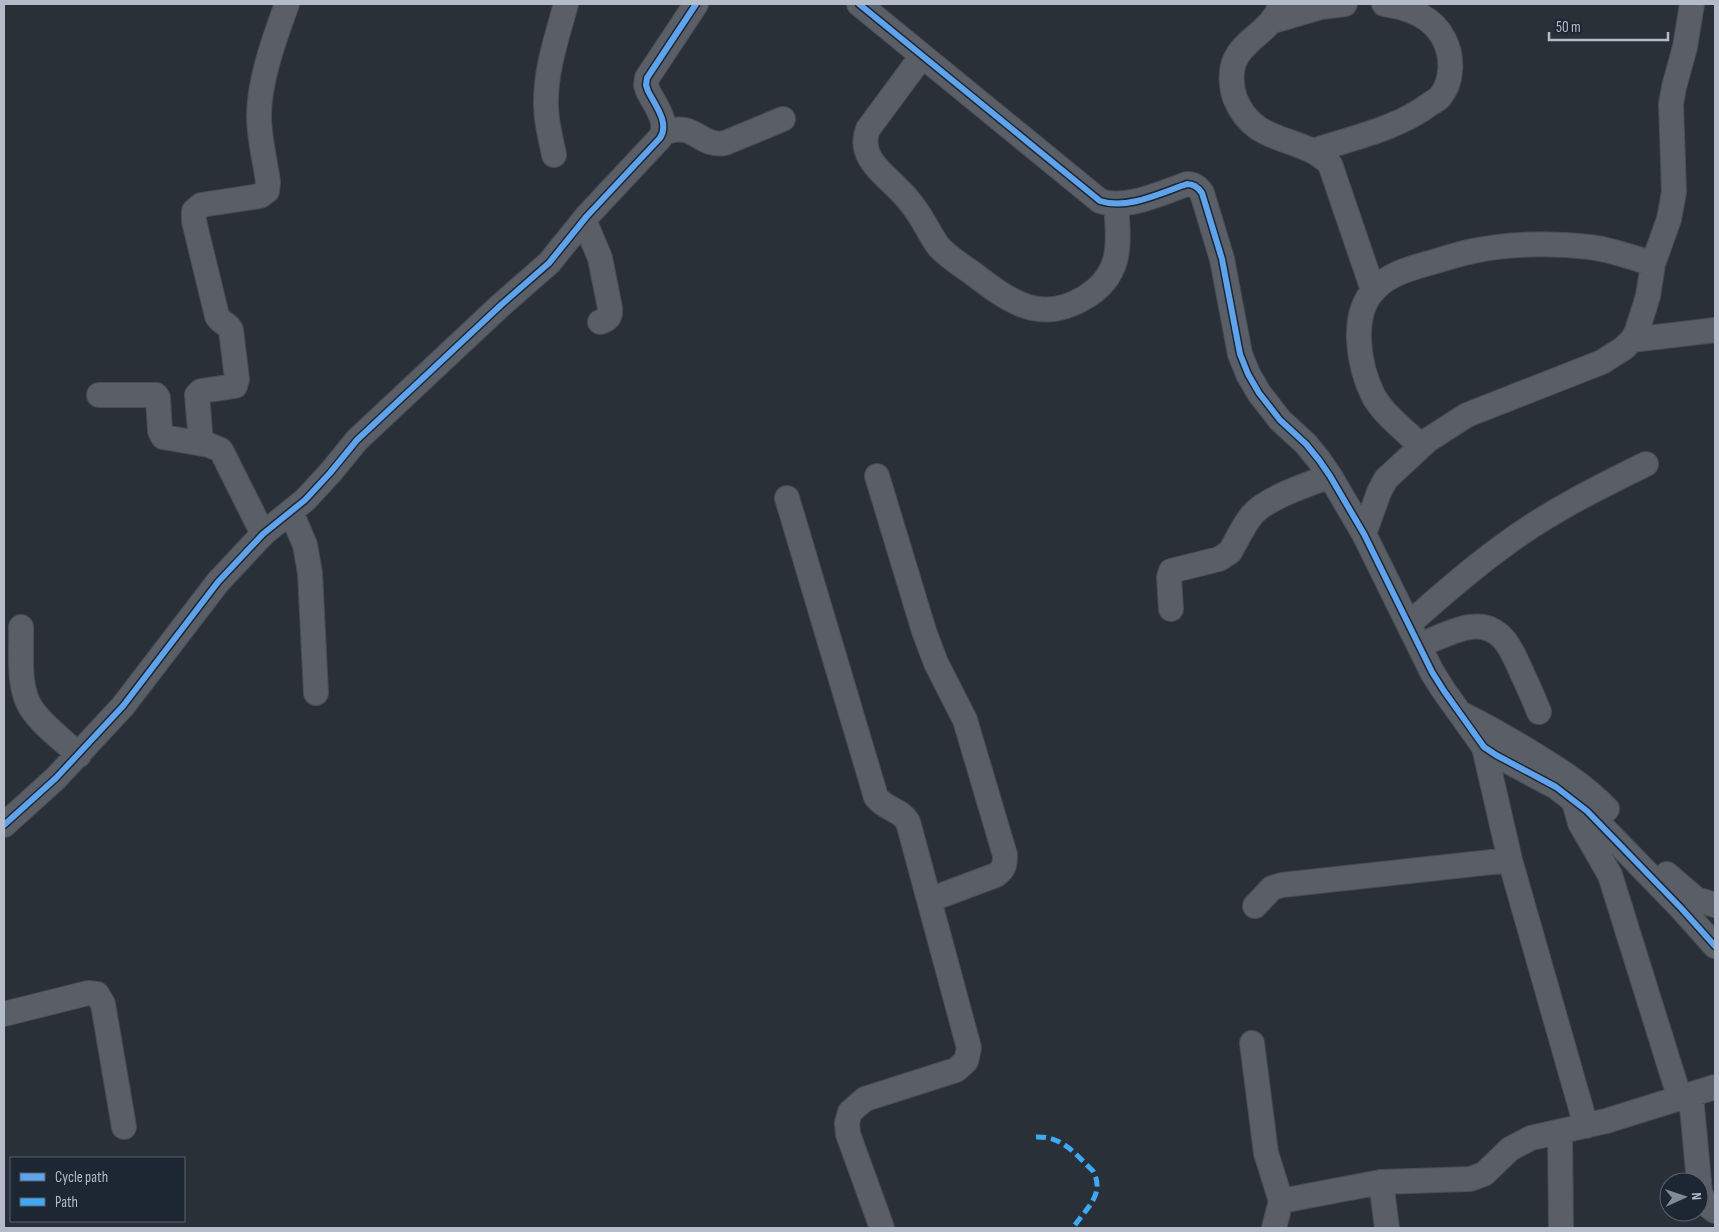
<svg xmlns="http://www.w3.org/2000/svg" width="1719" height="1232" font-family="'Sofia Sans Condensed',sans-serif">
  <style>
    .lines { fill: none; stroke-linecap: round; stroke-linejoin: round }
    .minor-casing { stroke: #484c53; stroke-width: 26 }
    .minor { stroke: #5a5e66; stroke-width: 24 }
    .quiet { stroke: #3fa9f5; stroke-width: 5; stroke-dasharray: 10 5; stroke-linecap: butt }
    .cycleway-casing { stroke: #1d2633; stroke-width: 9 }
    .cycleway { stroke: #60a3ed; stroke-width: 6 }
  </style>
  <rect width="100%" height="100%" fill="#2a3038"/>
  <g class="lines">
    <defs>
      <path id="minor" d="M 859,4 L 1100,201 C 1127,210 1161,193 1187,184 C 1194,184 1198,187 1202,193 L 1222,259 L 1240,354 L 1248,374 L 1259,393 L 1280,420 L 1306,444 L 1319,460 L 1330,476 L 1364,534 L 1432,672 L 1444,691 L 1484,747 L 1496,755 L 1556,787 L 1587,811 L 1681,908 L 1715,946
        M 1281,4 C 1272,31 1245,38 1235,60 C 1230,71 1231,87 1235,98 C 1254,147 1301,134 1330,164 L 1373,290
        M 1273,21 L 1321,7 L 1345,4
        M 922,56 L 868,129 C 856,159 888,176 905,196 C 912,204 918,212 923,221 C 928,229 933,239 939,247 C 949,258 963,266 975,275 C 1010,302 1041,324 1084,298 C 1123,275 1119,244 1116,205
        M 663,133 C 696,120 697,147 725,143 L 783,119
        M 1313,151 C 1352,138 1397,129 1430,104 C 1433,102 1437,100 1440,97 C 1453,81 1453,57 1444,39 C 1433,17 1408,7 1384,4
        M 554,155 C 551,139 546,122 546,106 C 545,71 557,37 566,4
        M 584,220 L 600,258 L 610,308 C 611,317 607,320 600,322
        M 1632,340 L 1715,330
        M 99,395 L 156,395 L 158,398 L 160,431 L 163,437 L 209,445 L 221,450 L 263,534
        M 201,443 L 197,395 L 201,391 L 235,386 L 237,379 L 231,330 C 228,323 220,323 217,316 L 194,221 L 194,211 L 201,205 L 260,196 L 267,191 L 268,182 C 265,160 259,138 259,116 C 259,80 275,37 287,4
        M 1421,446 C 1406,431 1385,416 1374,397 C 1359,368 1349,315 1375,289 C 1390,273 1412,268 1433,262 C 1446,258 1459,254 1473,251 C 1509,243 1554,243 1590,247 C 1612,250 1632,257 1653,264
        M 877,476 L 924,631 L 936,663 L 965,720 L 1005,855 C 1005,865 1004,869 996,875 L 929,900
        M 787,498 L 876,797 C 886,810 899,808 908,822 L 969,1048 L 966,1061 L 956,1070 L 865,1099 L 850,1112 L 847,1123 L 848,1134 L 882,1228
        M 291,512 L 305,545 L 310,573 L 316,693
        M 1364,534 L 1379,492 L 1386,479 L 1428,440 L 1467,415 L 1602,362 L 1624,348 L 1632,340 L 1637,331 L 1648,296 L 1653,264 L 1669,219 L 1674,192 L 1671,104 L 1674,87 L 1685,47 L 1692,4
        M 1171,609 L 1169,577 L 1171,571 L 1219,559 L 1230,552 C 1237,540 1243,526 1252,515 C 1266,498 1309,484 1330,476
        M 1409,624 C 1439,597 1470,570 1503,546 C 1547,513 1597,488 1646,464
        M 21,627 C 22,652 17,686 31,708 C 43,726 63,740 79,755
        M 1419,645 C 1434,640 1454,629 1470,627 C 1501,622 1512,650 1522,673 C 1528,686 1534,699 1539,712
        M 1460,713 C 1486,726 1511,740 1535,755 C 1561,771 1586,787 1607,809
        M 1484,747 L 1510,860 L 1586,1126
        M 1575,805 L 1580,823 L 1610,875 L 1680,1099
        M 4,825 L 56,778 L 123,706 L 218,582 L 263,534 L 305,500 L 330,473 L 357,440 L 501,305 L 549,263 L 587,216 L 660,138 C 670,123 655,105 648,91 L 646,85 L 647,78 L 696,4
        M 1667,874 L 1696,899 L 1715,905
        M 1255,906 L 1272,888 L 1282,885 L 1510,860
        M 4,1014 L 88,993 L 97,994 L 103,1004 L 124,1127
        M 1252,1043 L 1266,1153 L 1281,1201 L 1274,1228
        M 1691,1096 L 1699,1182
        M 1560,1132 L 1561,1228
        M 1381,1182 L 1387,1228
        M 1699,1186 C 1701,1199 1705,1204 1715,1211
        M 1281,1201 L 1381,1182 L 1470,1179 L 1484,1174 L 1510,1149 L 1531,1138 L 1606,1121 L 1715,1087"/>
    </defs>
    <use href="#minor" class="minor-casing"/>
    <use href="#minor" class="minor"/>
    <path class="quiet" d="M 1036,1137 C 1063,1136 1075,1154 1093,1171 C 1106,1195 1085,1209 1073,1228"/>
    <defs>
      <path id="cycleway" d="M 859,4 L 1100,201 C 1127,210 1161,193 1187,184 C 1194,184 1198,187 1202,193 L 1222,259 L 1240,354 L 1248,374 L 1259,393 L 1280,420 L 1306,444 L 1319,460 L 1330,476 L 1364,534 L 1432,672 L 1444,691 L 1484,747 L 1496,755 L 1556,787 L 1587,811 L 1681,908 L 1715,946
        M 4,825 L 56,778 L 123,706 L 218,582 L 263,534 L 305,500 L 330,473 L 357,440 L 501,305 L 549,263 L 587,216 L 660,138 C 670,123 655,105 648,91 L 646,85 L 647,78 L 696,4"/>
    </defs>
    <use href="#cycleway" class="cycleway-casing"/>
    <use href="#cycleway" class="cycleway"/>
  </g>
  <rect width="1719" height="1232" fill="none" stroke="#b4bcc9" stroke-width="10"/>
  <rect x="10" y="1157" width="175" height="65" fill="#1d2633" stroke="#59626f"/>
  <rect x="20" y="1173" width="25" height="8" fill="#60a3ed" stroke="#59626f"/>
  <text x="55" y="1182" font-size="15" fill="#b4bcc9">Cycle path</text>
  <rect x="20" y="1198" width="25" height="8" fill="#3fa9f5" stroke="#59626f"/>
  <text x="55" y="1207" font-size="15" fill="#b4bcc9">Path</text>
  <g transform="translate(1684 1197) rotate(87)"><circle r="24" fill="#1d2633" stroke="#59626f"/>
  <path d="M0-4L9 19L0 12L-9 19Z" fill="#848b96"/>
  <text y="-8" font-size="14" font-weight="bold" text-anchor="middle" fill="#b4bcc9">N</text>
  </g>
  <path d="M1549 32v8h119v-8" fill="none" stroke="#b4bcc9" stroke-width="2.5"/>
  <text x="1556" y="32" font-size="15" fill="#b4bcc9" stroke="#1d2633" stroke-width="4" paint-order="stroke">50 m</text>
</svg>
